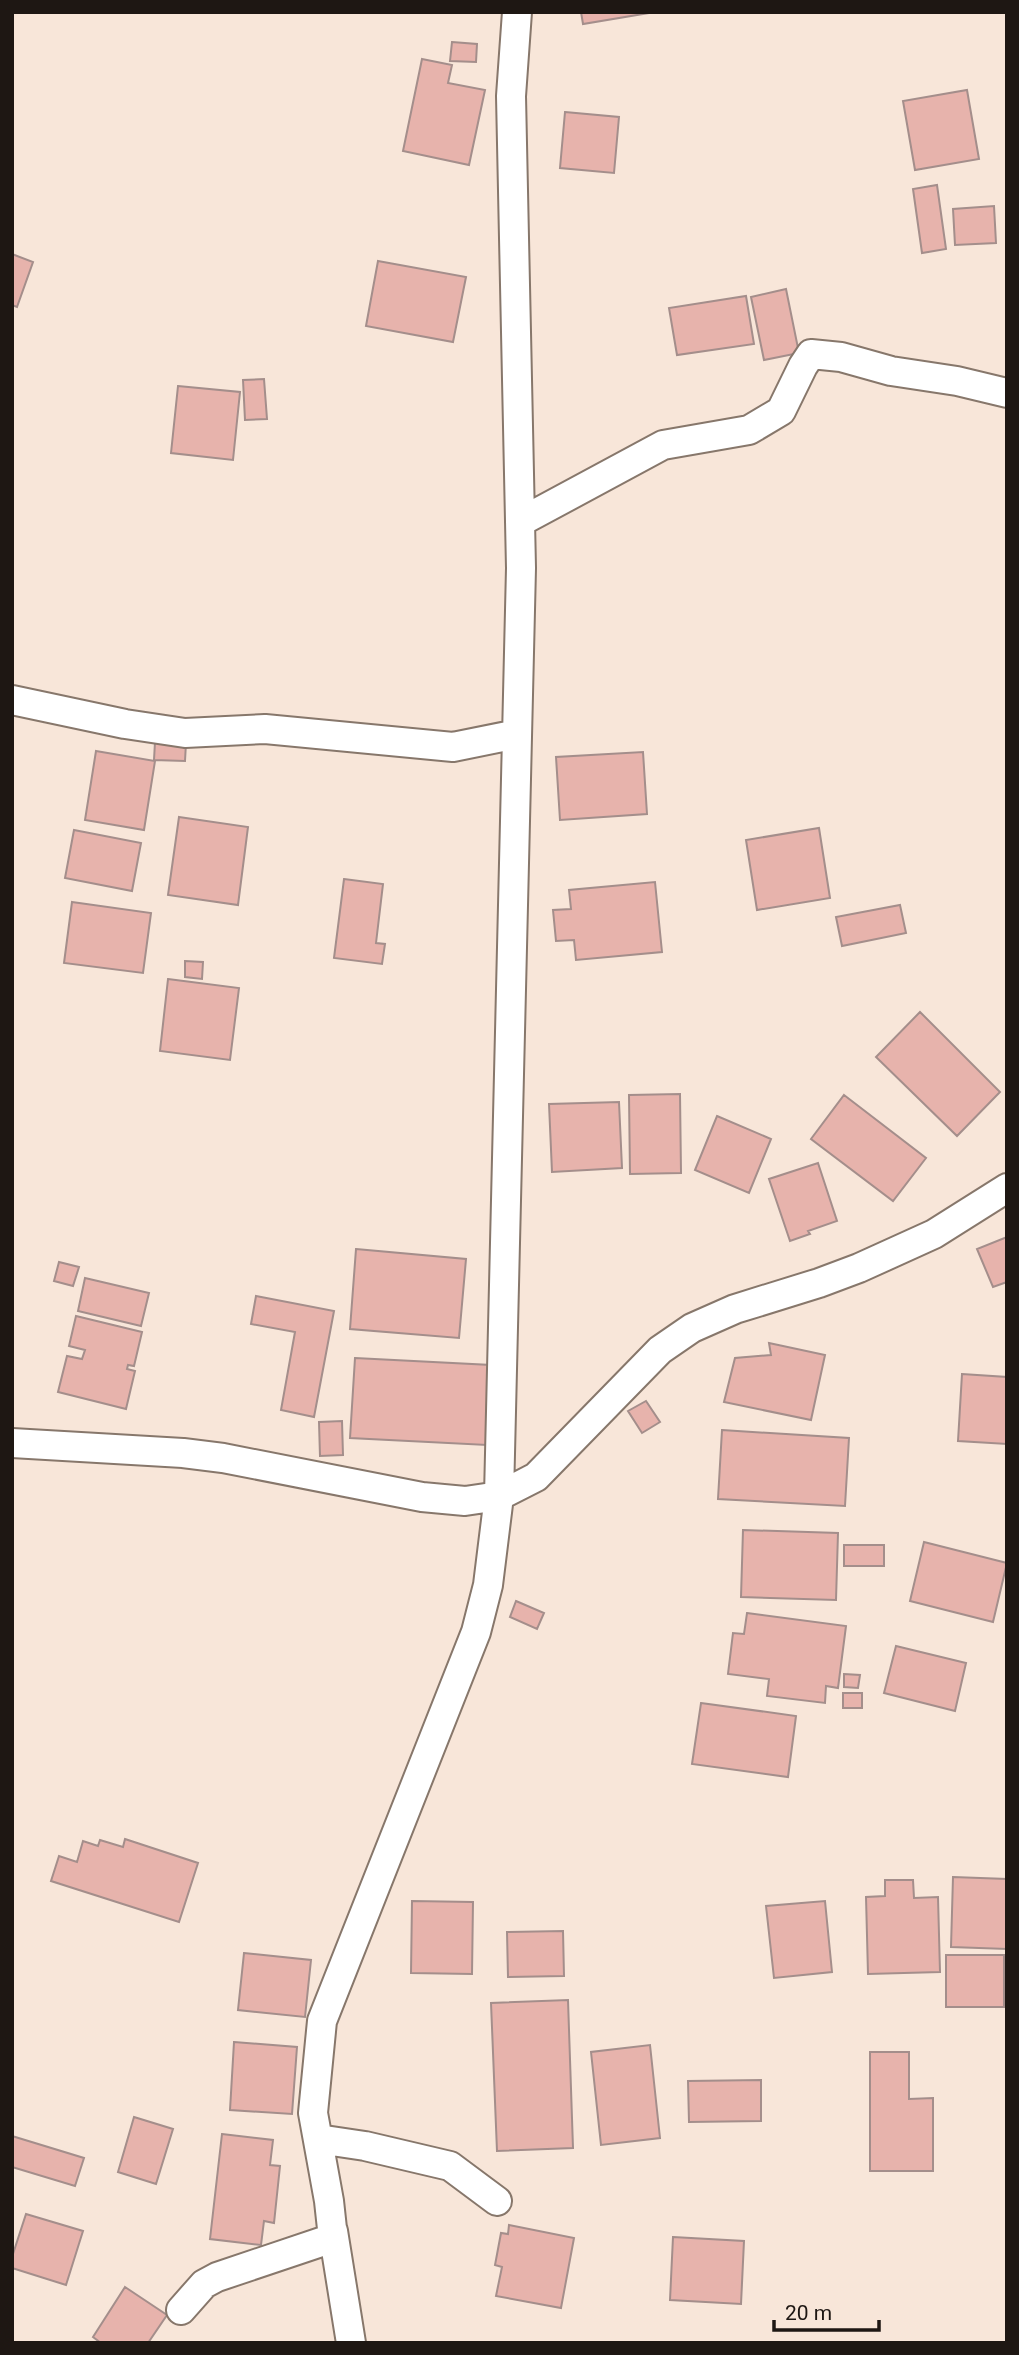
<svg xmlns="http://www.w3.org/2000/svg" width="1019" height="2355" font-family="Roboto,sans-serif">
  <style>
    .building { fill: #e7b3ac; stroke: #a48e8b; stroke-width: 2 }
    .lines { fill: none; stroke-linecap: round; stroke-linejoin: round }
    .minor-casing { stroke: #87776b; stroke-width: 32 }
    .minor { stroke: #fff; stroke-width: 28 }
  </style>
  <rect width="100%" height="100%" fill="#f8e6d9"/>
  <path class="building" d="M 581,12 L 655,12 L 583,24 Z
    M 452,42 L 477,44 L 476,62 L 450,61 Z
    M 422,59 L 452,65 L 448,83 L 485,90 L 469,165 L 403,151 Z
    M 967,90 L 979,159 L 915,170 L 903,101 Z
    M 565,112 L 619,117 L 614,173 L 560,168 Z
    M 937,185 L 946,249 L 922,253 L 913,189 Z
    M 994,206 L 996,243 L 955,245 L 953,209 Z
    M 12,254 L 33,262 L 17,307 L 12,305 Z
    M 378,261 L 466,277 L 453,342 L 366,326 Z
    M 786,289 L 799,353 L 764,360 L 751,297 Z
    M 746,296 L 754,344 L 677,355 L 669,308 Z
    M 264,379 L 267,419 L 245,420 L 243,380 Z
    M 178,386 L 240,392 L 233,460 L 171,453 Z
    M 155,742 L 186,743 L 185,761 L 154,760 Z
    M 96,751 L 155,761 L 144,830 L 85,820 Z
    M 643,752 L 647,814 L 560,820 L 556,757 Z
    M 179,817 L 248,827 L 238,905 L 168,895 Z
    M 819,828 L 830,898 L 757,910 L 746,840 Z
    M 74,830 L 141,843 L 132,891 L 65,878 Z
    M 344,879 L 383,884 L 376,943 L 385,944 L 382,964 L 334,958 Z
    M 655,882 L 662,952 L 576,960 L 574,940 L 556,941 L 553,910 L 571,909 L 569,890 Z
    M 72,902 L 151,913 L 143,973 L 64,963 Z
    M 900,905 L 906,933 L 842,946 L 836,917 Z
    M 185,961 L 203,962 L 202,979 L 185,977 Z
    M 168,979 L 239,988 L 230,1060 L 160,1051 Z
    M 920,1012 L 1000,1092 L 957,1136 L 876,1057 Z
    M 680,1094 L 681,1173 L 630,1174 L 629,1095 Z
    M 844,1095 L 926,1158 L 893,1201 L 811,1139 Z
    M 619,1102 L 622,1168 L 552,1172 L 549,1104 Z
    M 717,1116 L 771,1139 L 749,1193 L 695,1170 Z
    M 818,1163 L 837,1221 L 808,1231 L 810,1234 L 790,1241 L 769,1179 Z
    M 1007,1237 L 1007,1282 L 993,1287 L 977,1249 Z
    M 356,1249 L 466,1259 L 459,1338 L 350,1329 Z
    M 59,1262 L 79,1267 L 73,1286 L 54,1281 Z
    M 85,1278 L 149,1293 L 141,1326 L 78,1311 Z
    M 256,1296 L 334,1311 L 314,1417 L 281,1410 L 295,1332 L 251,1324 Z
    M 76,1316 L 142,1332 L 134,1366 L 128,1365 L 127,1369 L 135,1371 L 126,1409 L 58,1392 L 67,1356 L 82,1359 L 85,1350 L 69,1346 Z
    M 769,1343 L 825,1355 L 811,1420 L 724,1402 L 735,1358 L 771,1355 Z
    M 355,1358 L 491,1365 L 487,1445 L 350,1438 Z
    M 962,1374 L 1007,1377 L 1007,1444 L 958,1441 Z
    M 646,1401 L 660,1422 L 642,1433 L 628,1411 Z
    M 342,1421 L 343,1455 L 320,1456 L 319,1422 Z
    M 722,1430 L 849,1438 L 845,1506 L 718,1499 Z
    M 743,1530 L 838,1533 L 836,1600 L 741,1597 Z
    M 924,1542 L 1007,1563 L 993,1622 L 910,1601 Z
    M 844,1545 L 884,1545 L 884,1566 L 844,1566 Z
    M 516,1601 L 544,1613 L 537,1629 L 510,1617 Z
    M 747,1613 L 846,1626 L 838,1688 L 826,1686 L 825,1703 L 767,1696 L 769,1679 L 728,1674 L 733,1633 L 744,1634 Z
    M 896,1646 L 966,1663 L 955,1711 L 884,1693 Z
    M 844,1674 L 860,1675 L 858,1688 L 844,1687 Z
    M 843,1693 L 862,1693 L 862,1708 L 843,1708 Z
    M 701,1703 L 796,1716 L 788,1777 L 692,1764 Z
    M 125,1839 L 198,1863 L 179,1922 L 51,1881 L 59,1856 L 77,1862 L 83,1841 L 98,1846 L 100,1840 L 123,1847 Z
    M 953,1877 L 1007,1879 L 1007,1949 L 951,1947 Z
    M 885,1880 L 913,1880 L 914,1898 L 938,1897 L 940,1972 L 868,1974 L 866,1897 L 885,1896 Z
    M 412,1901 L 473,1902 L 472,1974 L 411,1973 Z
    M 825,1901 L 832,1972 L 774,1978 L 766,1906 Z
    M 563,1931 L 564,1976 L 508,1977 L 507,1932 Z
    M 244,1953 L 311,1960 L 305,2017 L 238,2010 Z
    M 946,1955 L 1004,1955 L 1004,2007 L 946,2007 Z
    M 568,2000 L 573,2148 L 497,2151 L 491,2003 Z
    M 234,2042 L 297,2047 L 292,2114 L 230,2110 Z
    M 650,2045 L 660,2138 L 601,2145 L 591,2052 Z
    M 870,2052 L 909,2052 L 909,2099 L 933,2098 L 933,2171 L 870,2171 Z
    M 761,2080 L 761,2121 L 689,2122 L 688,2081 Z
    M 134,2117 L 173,2129 L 156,2184 L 118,2172 Z
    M 222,2134 L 273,2140 L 270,2165 L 280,2166 L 274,2223 L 264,2221 L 261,2245 L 210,2239 Z
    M 12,2136 L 84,2158 L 75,2186 L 12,2167 Z
    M 26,2214 L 83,2231 L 66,2285 L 12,2268 L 12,2257 Z
    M 509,2225 L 574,2238 L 561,2308 L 496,2296 L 502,2267 L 495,2265 L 501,2233 L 508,2234 Z
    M 673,2237 L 744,2241 L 741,2304 L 670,2300 Z
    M 125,2287 L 167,2315 L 148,2343 L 101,2343 L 93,2337 Z"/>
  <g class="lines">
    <defs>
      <path id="minor" d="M 520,522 L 663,445 L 749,430 L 781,411 L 803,366 L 811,354 L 841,357 L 891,371 L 957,381 L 1007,393
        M 12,700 L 125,724 L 185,733 L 265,729 L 453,747 L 517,734
        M 12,1443 L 183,1453 L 223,1458 L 422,1497 L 465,1501 L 499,1496 L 536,1477 L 660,1350 L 692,1328 L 735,1309 L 819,1283 L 859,1268 L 934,1234 L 1007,1188
        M 318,2139 L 365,2146 L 450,2166 L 497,2201
        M 333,2231 L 351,2343
        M 181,2310 L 204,2284 L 217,2277 L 333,2238 L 329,2201 L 313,2113 L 322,2021 L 476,1632 L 488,1585 L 499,1496 L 521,568 L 511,96 L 517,12"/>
    </defs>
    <use href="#minor" class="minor-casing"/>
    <use href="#minor" class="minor"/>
  </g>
  <rect width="1019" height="2355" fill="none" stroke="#1e1713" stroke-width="28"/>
  <path d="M774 2320v10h105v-10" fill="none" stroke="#1e1713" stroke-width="3.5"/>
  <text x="785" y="2320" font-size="21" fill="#1e1713" stroke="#f8e6d9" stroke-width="5" paint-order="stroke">20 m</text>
</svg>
